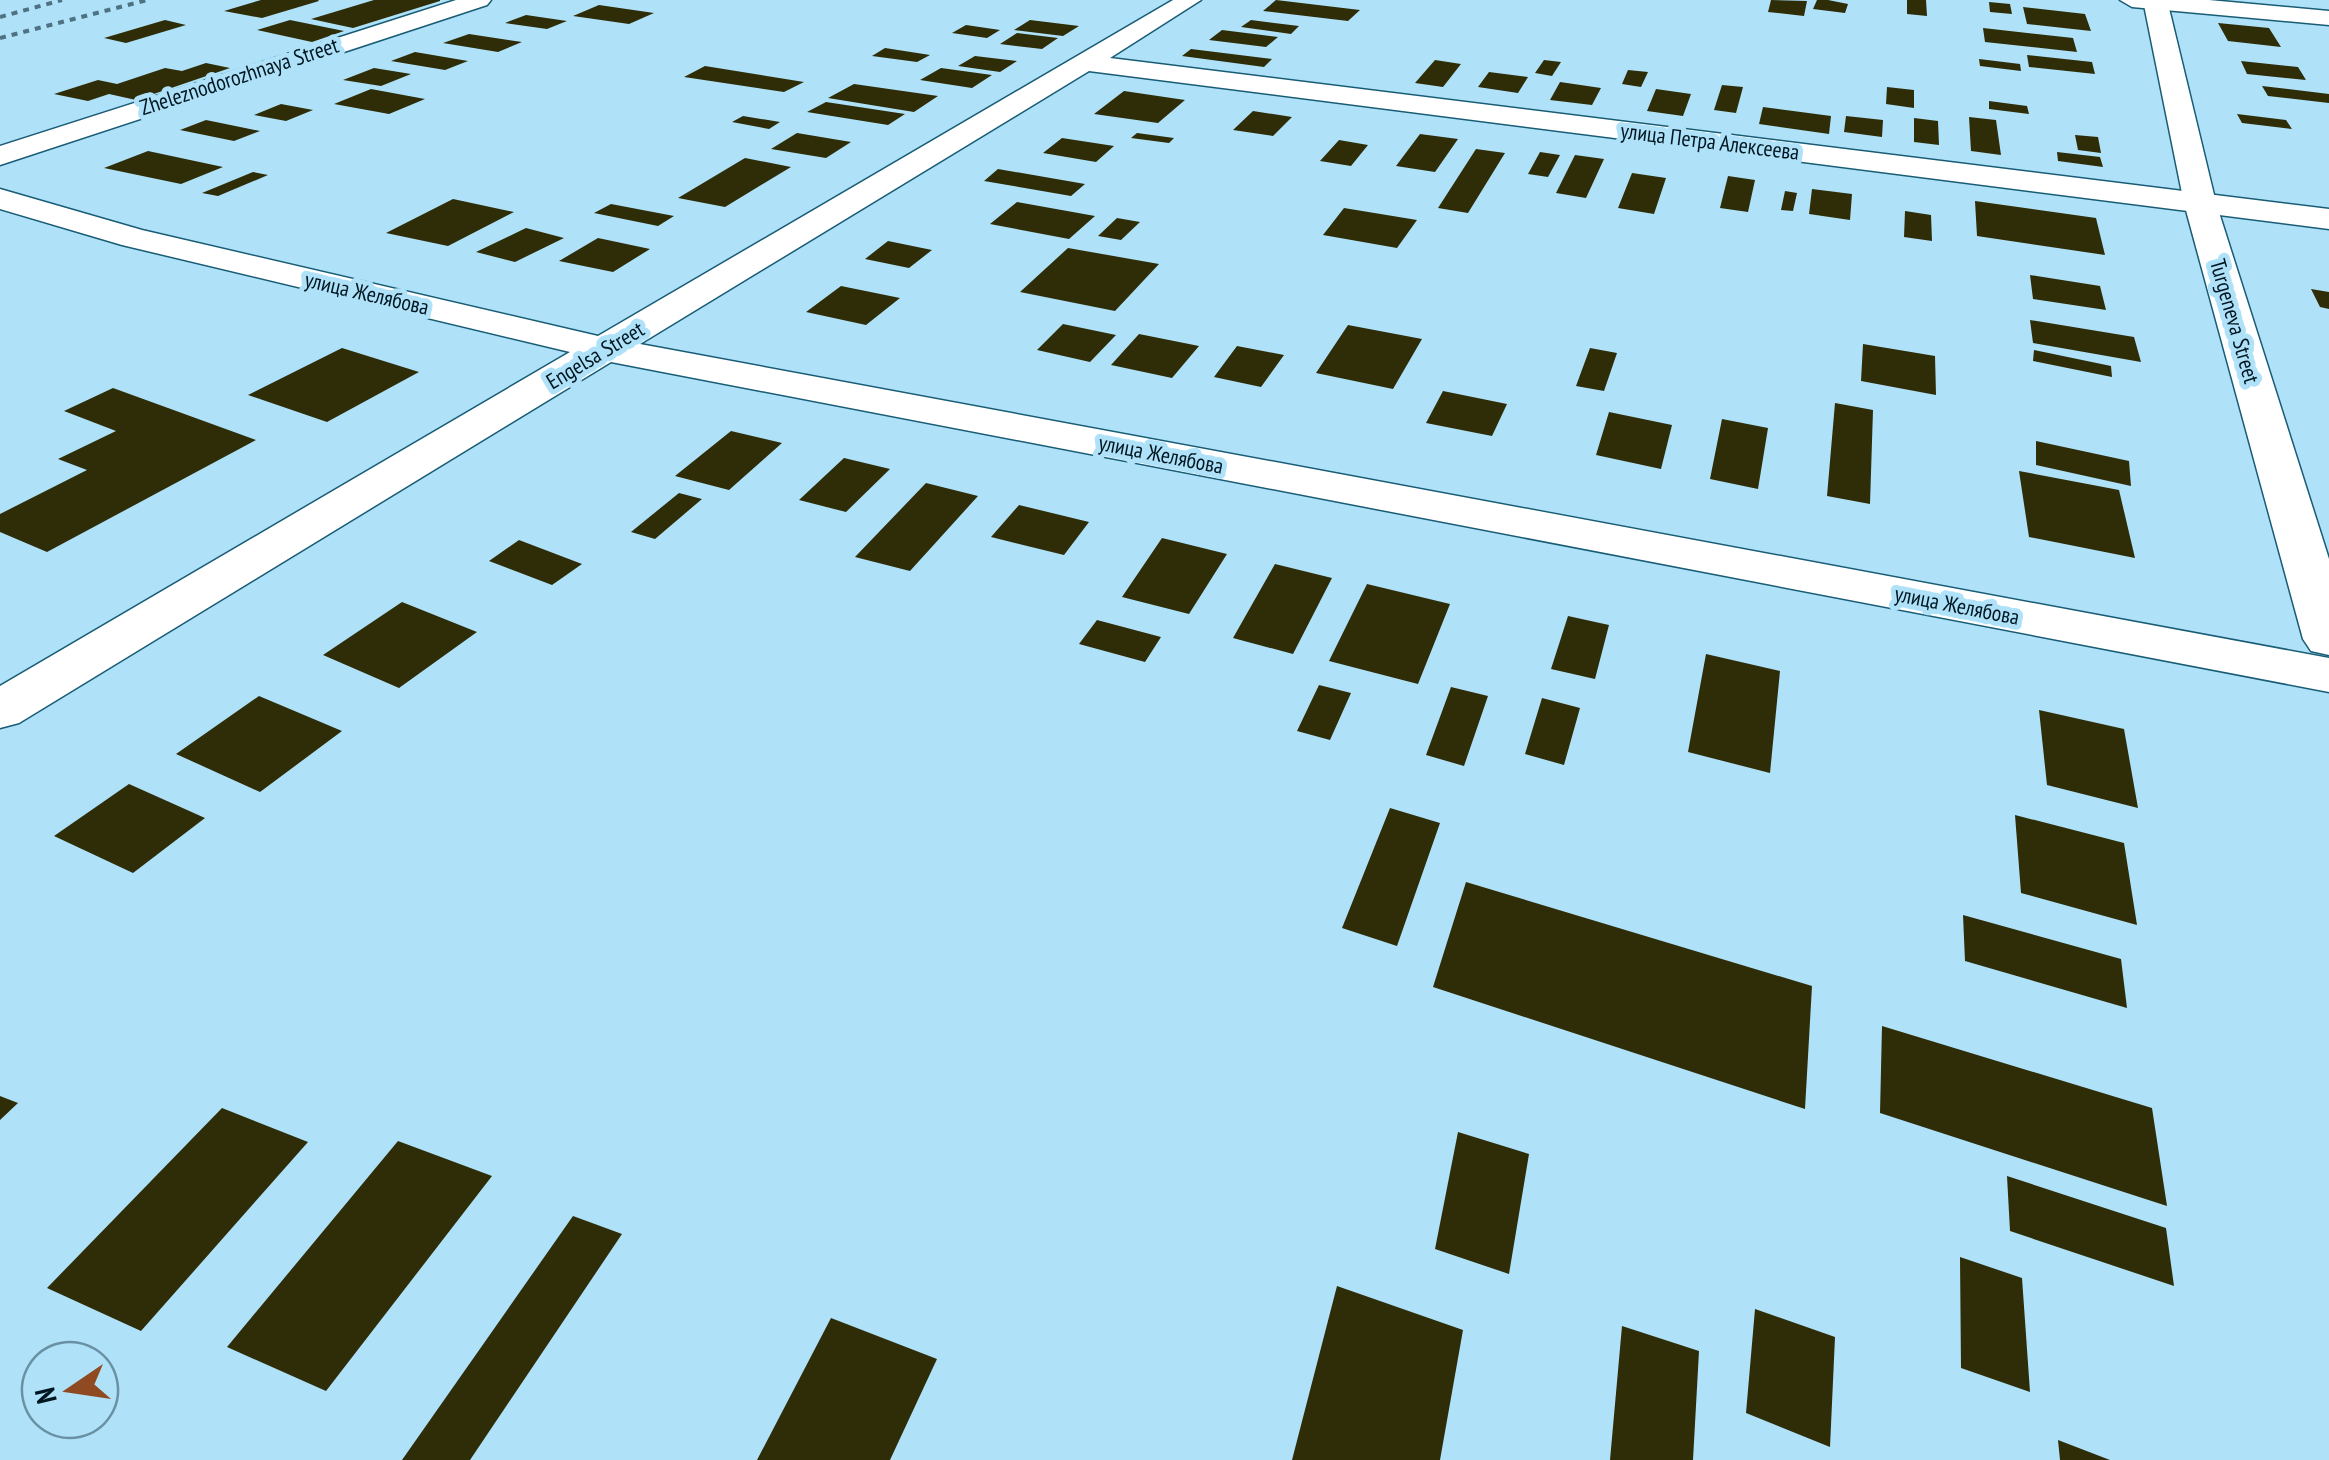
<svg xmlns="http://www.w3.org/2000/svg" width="2329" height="1460" font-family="'PT Sans Narrow',sans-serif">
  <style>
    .building { fill: #2e2d08 }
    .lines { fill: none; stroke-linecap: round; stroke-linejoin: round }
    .minor-casing { stroke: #185c75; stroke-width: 3 }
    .secondary-casing { stroke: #185c75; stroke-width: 3 }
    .minor { fill: #fff; fill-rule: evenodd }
    .secondary { fill: #fff; fill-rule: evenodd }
    .rail { stroke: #4e7281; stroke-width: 4; stroke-dasharray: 6 6; stroke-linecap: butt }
    .labels { text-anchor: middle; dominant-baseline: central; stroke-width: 10; stroke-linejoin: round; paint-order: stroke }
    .far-street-label { font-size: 22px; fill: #001721; stroke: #afe2f9 }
  </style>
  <rect width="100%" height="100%" fill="#afe2f9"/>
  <path class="building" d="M 261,0 L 318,0 L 319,1 L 262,18 L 224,11 Z
    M 374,0 L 440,0 L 440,1 L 353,28 L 311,19 Z
    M 1276,0 L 1360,10 L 1348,21 L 1263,11 Z
    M 1771,0 L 1807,1 L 1804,16 L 1768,12 Z
    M 1817,0 L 1828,0 L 1848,4 L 1845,13 L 1813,9 Z
    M 1907,0 L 1926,0 L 1927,16 L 1907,14 Z
    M 1989,2 L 2010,4 L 2012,14 L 1990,12 Z
    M 599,5 L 654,13 L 629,24 L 573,16 Z
    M 2023,7 L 2085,14 L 2091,31 L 2027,24 Z
    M 526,15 L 567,21 L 547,29 L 505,23 Z
    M 165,20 L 186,25 L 126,43 L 104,38 Z
    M 290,20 L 344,31 L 312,42 L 257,30 Z
    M 1030,20 L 1079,26 L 1063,36 L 1014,30 Z
    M 1251,20 L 1299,26 L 1291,34 L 1241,27 Z
    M 2218,23 L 2269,28 L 2281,47 L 2228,41 Z
    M 966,25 L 1000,30 L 987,38 L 952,33 Z
    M 1983,28 L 2073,38 L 2077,52 L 1985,42 Z
    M 1222,30 L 1278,37 L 1266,47 L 1209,40 Z
    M 1017,33 L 1058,38 L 1042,49 L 1000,44 Z
    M 469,34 L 522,42 L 498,52 L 443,43 Z
    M 885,48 L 930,55 L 917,62 L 872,56 Z
    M 1191,49 L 1272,59 L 1264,67 L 1182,56 Z
    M 415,52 L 468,61 L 445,70 L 391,61 Z
    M 2027,55 L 2092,62 L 2095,74 L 2029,67 Z
    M 975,56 L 1017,61 L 1000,72 L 958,66 Z
    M 1979,59 L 2020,64 L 2021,71 L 1980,66 Z
    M 1435,60 L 1461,64 L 1443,87 L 1415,83 Z
    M 1544,60 L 1561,62 L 1552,76 L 1535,73 Z
    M 2241,61 L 2298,67 L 2306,80 L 2247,74 Z
    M 206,63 L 230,68 L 136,100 L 109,94 L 88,101 L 54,94 L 98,80 L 117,84 L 165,68 L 182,71 Z
    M 705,66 L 804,82 L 784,92 L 684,77 Z
    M 374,68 L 411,74 L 381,86 L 343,80 Z
    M 941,68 L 992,75 L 972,88 L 920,80 Z
    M 1628,70 L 1648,72 L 1641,87 L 1622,84 Z
    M 1489,72 L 1528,77 L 1518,93 L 1478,87 Z
    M 1560,82 L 1601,88 L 1592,105 L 1550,100 Z
    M 854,84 L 938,96 L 914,112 L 828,98 Z
    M 1722,85 L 1743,87 L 1736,113 L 1714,110 Z
    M 2262,86 L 2329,94 L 2329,103 L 2268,96 Z
    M 1887,87 L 1914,90 L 1914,108 L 1886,104 Z
    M 371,89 L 425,99 L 389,114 L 334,104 Z
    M 1656,89 L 1691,94 L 1683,116 L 1647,111 Z
    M 1124,91 L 1185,100 L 1158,123 L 1094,114 Z
    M 1989,101 L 2027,106 L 2029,114 L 1989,109 Z
    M 826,102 L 905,114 L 888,125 L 807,112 Z
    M 281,104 L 313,110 L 286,121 L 254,115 Z
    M 1763,107 L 1831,116 L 1829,134 L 1759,124 Z
    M 1253,111 L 1292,117 L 1273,136 L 1233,130 Z
    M 2237,114 L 2286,120 L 2292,129 L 2242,123 Z
    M 743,116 L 780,122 L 769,129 L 732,122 Z
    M 1846,116 L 1883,120 L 1882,137 L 1844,132 Z
    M 1969,117 L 1996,120 L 2001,155 L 1971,151 Z
    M 1914,118 L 1938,121 L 1939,145 L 1914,142 Z
    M 206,120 L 260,131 L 234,141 L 180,130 Z
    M 797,133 L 851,142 L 826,158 L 771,149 Z
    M 1137,133 L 1174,138 L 1169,143 L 1131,138 Z
    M 1420,134 L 1458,139 L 1435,172 L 1396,166 Z
    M 2075,135 L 2098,137 L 2101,153 L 2078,150 Z
    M 1062,138 L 1114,146 L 1096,162 L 1043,153 Z
    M 1339,140 L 1368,145 L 1351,166 L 1320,161 Z
    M 1476,149 L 1505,153 L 1468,213 L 1438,208 Z
    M 148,151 L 223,167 L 181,184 L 104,168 Z
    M 1540,152 L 1560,155 L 1548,177 L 1528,174 Z
    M 2057,152 L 2100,157 L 2103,167 L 2058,161 Z
    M 1575,155 L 1604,159 L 1586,198 L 1556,193 Z
    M 745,158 L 791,167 L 725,207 L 678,198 Z
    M 998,169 L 1085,184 L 1071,196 L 984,181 Z
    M 253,172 L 268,175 L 218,196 L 202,193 Z
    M 1632,173 L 1666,178 L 1654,214 L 1618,208 Z
    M 1728,176 L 1755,180 L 1748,212 L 1720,208 Z
    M 1812,189 L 1852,194 L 1850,220 L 1809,214 Z
    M 1785,191 L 1797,193 L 1793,211 L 1781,210 Z
    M 453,199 L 514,212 L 448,246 L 386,233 Z
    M 1975,201 L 2096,218 L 2105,255 L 1977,236 Z
    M 1017,202 L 1095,216 L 1069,239 L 990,224 Z
    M 611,204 L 674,216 L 658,226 L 594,213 Z
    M 1344,208 L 1417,220 L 1397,248 L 1323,235 Z
    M 1905,211 L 1931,215 L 1932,241 L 1904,237 Z
    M 1117,218 L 1140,222 L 1121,240 L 1098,236 Z
    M 526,228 L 564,238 L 515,262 L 476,252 Z
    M 598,238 L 650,249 L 613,272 L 559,261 Z
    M 888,241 L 932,250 L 909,268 L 865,259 Z
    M 1068,248 L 1159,264 L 1115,311 L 1020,292 Z
    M 2030,275 L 2100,286 L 2106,310 L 2033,299 Z
    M 841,286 L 900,298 L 866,325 L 806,312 Z
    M 2311,289 L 2329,292 L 2329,309 L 2320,307 Z
    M 2030,320 L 2134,337 L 2141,362 L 2033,343 Z
    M 1063,324 L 1116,335 L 1090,362 L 1037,350 Z
    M 1348,325 L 1422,339 L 1393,389 L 1316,373 Z
    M 1139,334 L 1199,346 L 1172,378 L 1111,365 Z
    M 1863,344 L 1935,356 L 1936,395 L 1861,381 Z
    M 1237,346 L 1284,355 L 1261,387 L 1214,377 Z
    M 342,348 L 419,372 L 327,422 L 248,395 Z
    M 1590,348 L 1617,353 L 1604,391 L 1576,386 Z
    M 2034,350 L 2111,366 L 2112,377 L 2033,361 Z
    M 113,388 L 256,440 L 47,552 L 0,532 L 0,514 L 87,470 L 58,459 L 116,431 L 64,411 Z
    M 1443,391 L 1507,404 L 1492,436 L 1426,423 Z
    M 1835,403 L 1873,410 L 1870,504 L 1827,496 Z
    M 1609,412 L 1672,425 L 1661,469 L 1596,455 Z
    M 1722,419 L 1768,428 L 1758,489 L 1710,479 Z
    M 731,431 L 782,443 L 729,490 L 675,476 Z
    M 2036,441 L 2129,461 L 2131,486 L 2036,465 Z
    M 844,458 L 890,469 L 846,512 L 799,500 Z
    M 2019,471 L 2119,490 L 2135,558 L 2029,537 Z
    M 926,483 L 978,496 L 910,571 L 855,557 Z
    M 679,493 L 702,499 L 655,539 L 631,532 Z
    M 1019,505 L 1089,522 L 1064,555 L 991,537 Z
    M 1162,538 L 1227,554 L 1189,614 L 1122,597 Z
    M 519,540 L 582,564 L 552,585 L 489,561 Z
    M 1275,564 L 1332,578 L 1293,654 L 1233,638 Z
    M 1367,584 L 1450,604 L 1418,684 L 1329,661 Z
    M 402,602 L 477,632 L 399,688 L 323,655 Z
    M 1568,616 L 1609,625 L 1595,679 L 1551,669 Z
    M 1097,620 L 1161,637 L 1145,662 L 1079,644 Z
    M 1706,654 L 1780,671 L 1770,773 L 1688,752 Z
    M 1319,685 L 1351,693 L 1330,740 L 1297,731 Z
    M 1451,687 L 1488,696 L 1464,766 L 1426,755 Z
    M 259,696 L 342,731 L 260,792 L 176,754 Z
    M 1542,698 L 1580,708 L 1564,765 L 1525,754 Z
    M 2039,710 L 2124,729 L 2138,808 L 2047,785 Z
    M 129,784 L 205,818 L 133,873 L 54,836 Z
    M 1390,808 L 1440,823 L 1397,946 L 1342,928 Z
    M 2015,815 L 2124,843 L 2137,925 L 2021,893 Z
    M 1466,882 L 1812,986 L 1805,1109 L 1433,987 Z
    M 1963,915 L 2121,959 L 2127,1008 L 1965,961 Z
    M 1882,1026 L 2152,1108 L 2167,1206 L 1880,1113 Z
    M 0,1096 L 18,1103 L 0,1120 Z
    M 222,1108 L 308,1142 L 141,1331 L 47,1288 Z
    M 1458,1132 L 1529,1154 L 1509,1274 L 1435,1249 Z
    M 398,1141 L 492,1176 L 326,1391 L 227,1347 Z
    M 2007,1176 L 2166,1228 L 2174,1286 L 2010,1231 Z
    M 573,1216 L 622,1234 L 470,1460 L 402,1460 Z
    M 1960,1257 L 2022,1278 L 2030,1392 L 1961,1368 Z
    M 1337,1286 L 1463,1330 L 1440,1460 L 1292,1460 Z
    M 1755,1309 L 1835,1337 L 1830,1447 L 1746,1413 Z
    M 831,1318 L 937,1359 L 890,1460 L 757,1460 Z
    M 1622,1326 L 1699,1351 L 1693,1460 L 1610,1460 Z
    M 2058,1440 L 2110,1460 L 2060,1460 Z"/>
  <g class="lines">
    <defs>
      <path id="minor" d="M 456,0 L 491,0 L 487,5 L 0,165 L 0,146 Z
        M 1173,0 L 1201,0 L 1110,58 L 2329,209 L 2329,229 L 1089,71 L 640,344 L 2329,658 L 2329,692 L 611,362 L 19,723 L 0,728 L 0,686 L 570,352 L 122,245 L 0,209 L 0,189 L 142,230 L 598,336 Z
        M 2120,0 L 2209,0 L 2329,11 L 2329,25 L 2132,7 Z"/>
      <path id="secondary" d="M 2143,0 L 2167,0 L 2216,203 L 2329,559 L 2329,655 L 2311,651 L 2303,639 L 2184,203 Z"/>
    </defs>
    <use href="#minor" class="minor-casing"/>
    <use href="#secondary" class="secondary-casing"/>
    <use href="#minor" class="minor"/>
    <use href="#secondary" class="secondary"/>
    <path class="rail" d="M 0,17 L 62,0
      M 0,38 L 147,0"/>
  </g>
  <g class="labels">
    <g class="far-street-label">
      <text transform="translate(239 76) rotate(-18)">Zheleznodorozhnaya Street</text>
      <text transform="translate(1710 141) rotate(7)">улица Петра Алексеева</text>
      <text transform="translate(367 293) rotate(13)">улица Желябова</text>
      <text transform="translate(2235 321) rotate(74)">Turgeneva Street</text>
      <text transform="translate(595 355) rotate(-31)">Engelsa Street</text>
      <text transform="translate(1161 454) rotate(11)">улица Желябова</text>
      <text transform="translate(1957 605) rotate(11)">улица Желябова</text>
    </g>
  </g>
  <g transform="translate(70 1390) rotate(257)"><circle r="48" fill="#afe2f9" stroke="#6991a3" stroke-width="2.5"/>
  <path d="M0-8L18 38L0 25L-18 38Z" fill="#904a22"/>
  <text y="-15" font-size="28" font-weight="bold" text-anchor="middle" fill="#001721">N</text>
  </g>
</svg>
